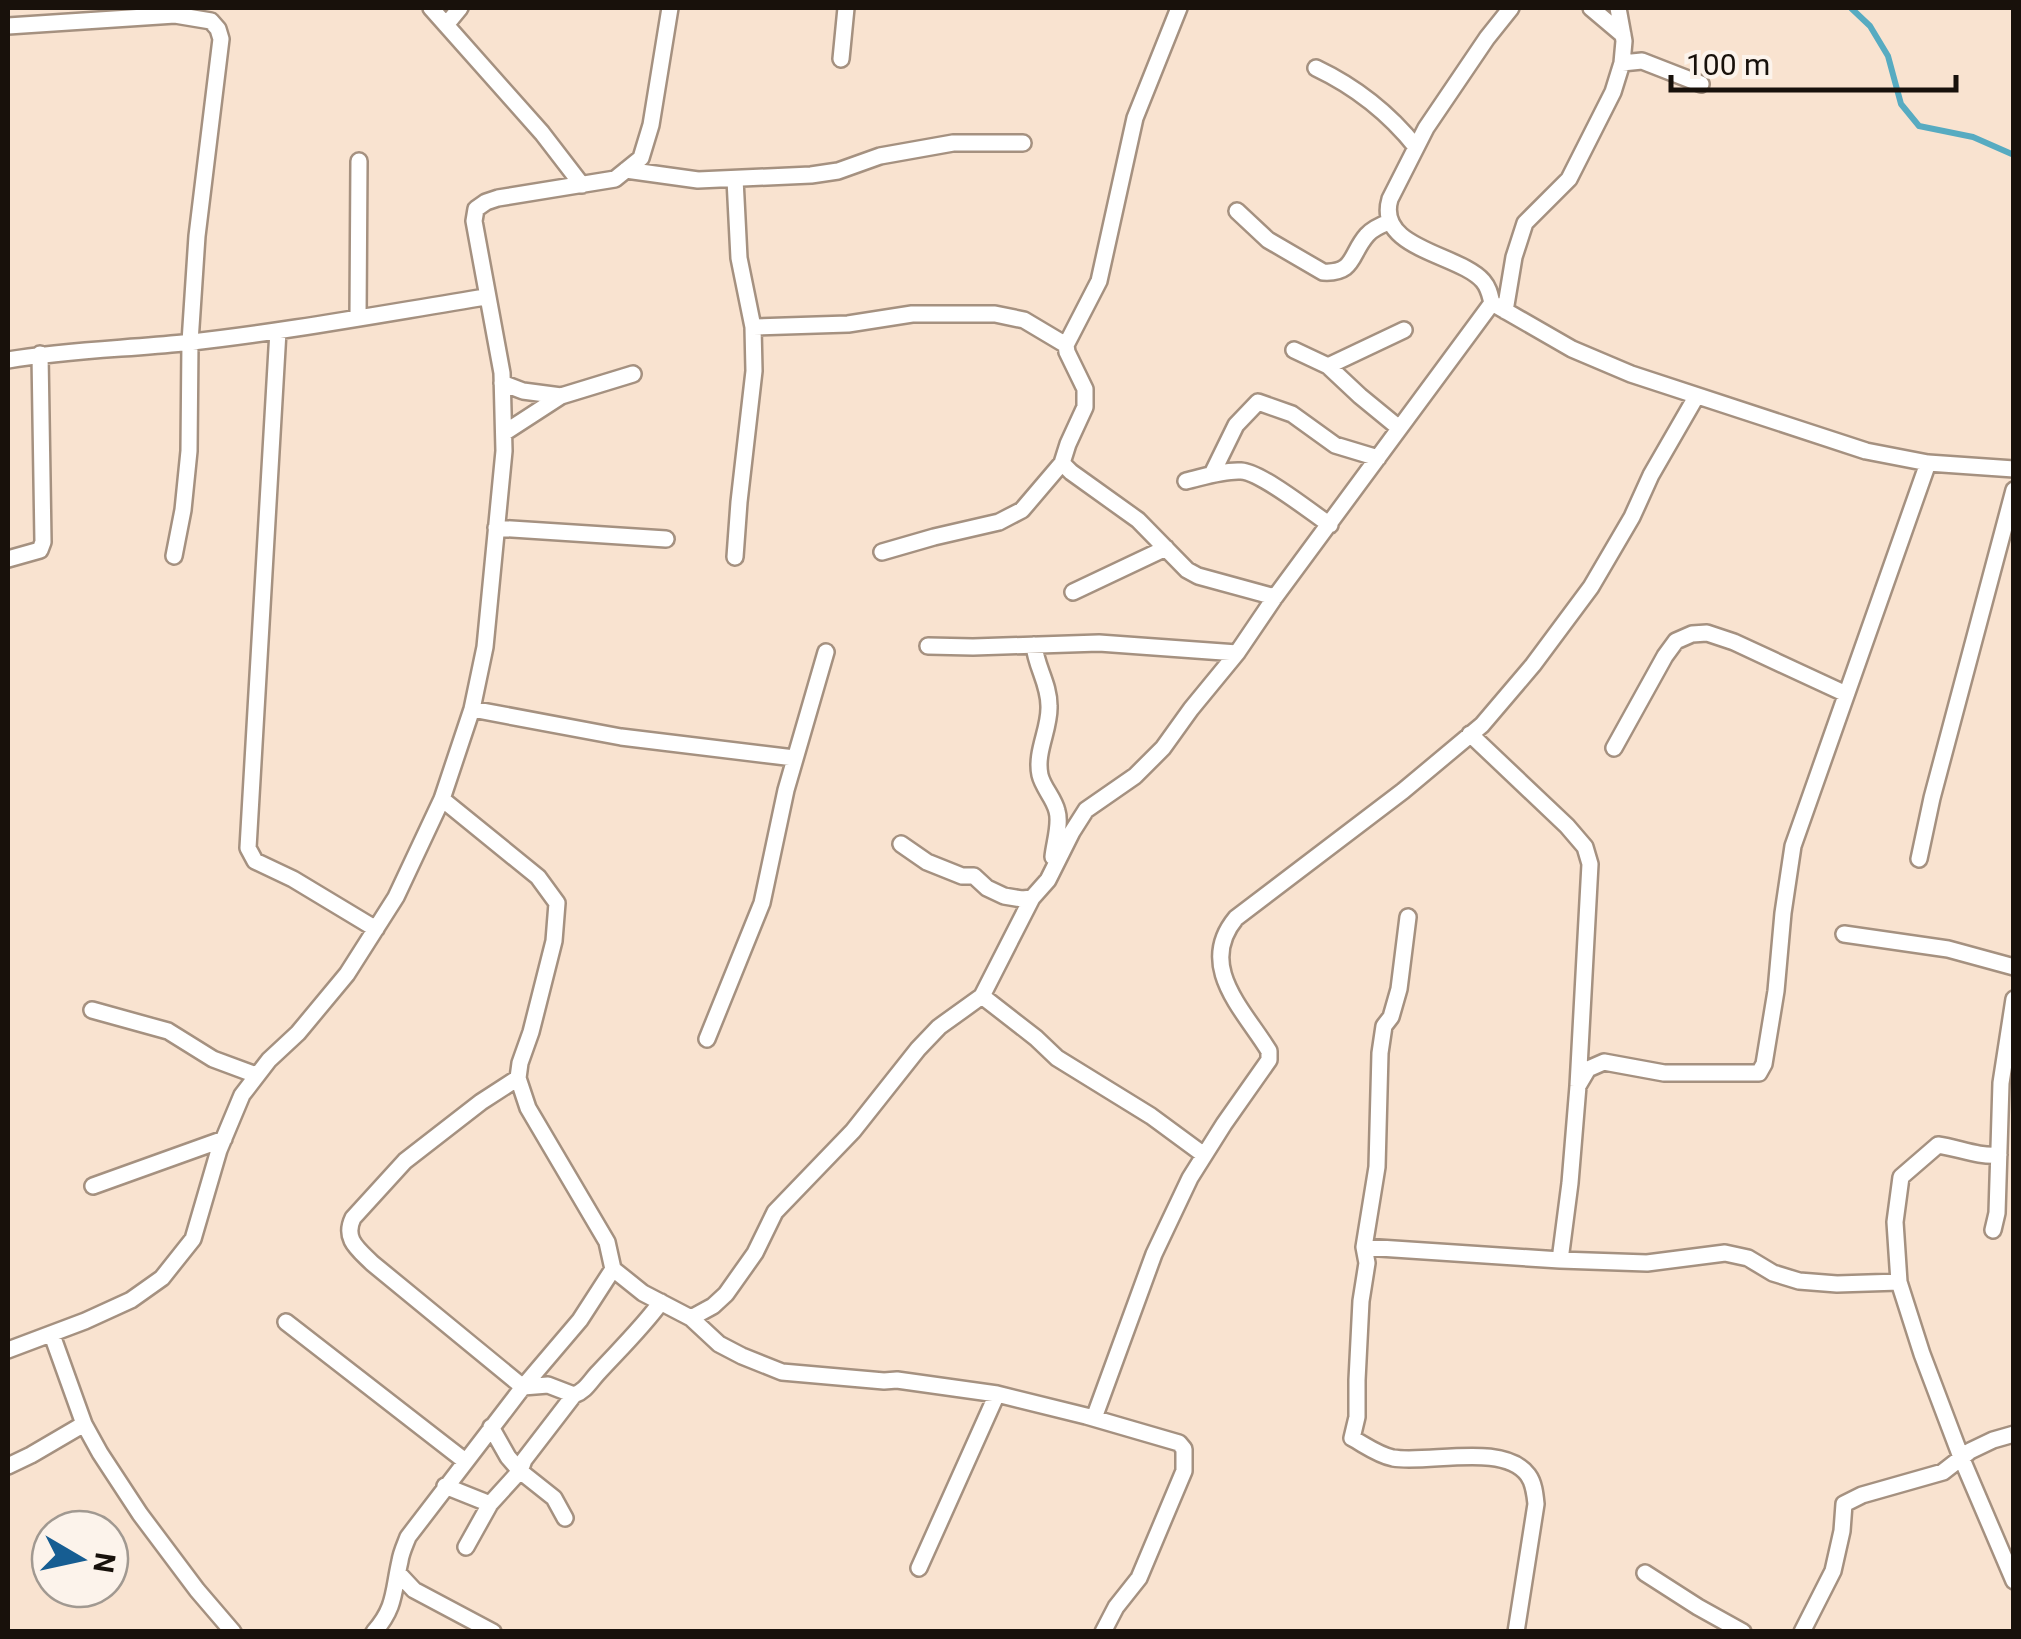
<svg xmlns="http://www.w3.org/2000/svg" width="2021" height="1639" font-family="Roboto,sans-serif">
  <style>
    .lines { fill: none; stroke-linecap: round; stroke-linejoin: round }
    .stream { stroke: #57abc1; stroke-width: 6 }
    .street-casing { stroke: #a59180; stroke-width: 20 }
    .street { stroke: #fff; stroke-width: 15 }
  </style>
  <rect width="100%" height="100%" fill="#f9e3d0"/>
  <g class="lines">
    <path class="stream" d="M 1851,8 L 1870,26 L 1888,56 L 1901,104 L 1919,126 L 1973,137 L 2014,155"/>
    <defs>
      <path id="street" d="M 431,8 L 542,133 L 582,185
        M 1511,8 L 1487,38 L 1426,128 L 1390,199 C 1375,249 1460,254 1483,281 C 1489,288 1490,295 1492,303 L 1572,349 L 1631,374 L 1866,451 L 1928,463 L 2014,469
        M 1591,8 L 1623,35
        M 446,25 L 460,8
        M 8,26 L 175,15 L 211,21 L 218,29 L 221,39 L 197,236 L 190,342 L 189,451 L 183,510 L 174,556
        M 841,59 L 846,8
        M 1622,63 L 1642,61 L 1701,84
        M 1316,68 C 1356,87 1388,112 1416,147
        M 626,170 L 698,180 L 811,175 L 838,171 L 880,156 L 953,143 L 1023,143
        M 1237,211 L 1268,240 L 1323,272 C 1355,274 1350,254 1367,235 C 1372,229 1381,225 1389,222
        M 1505,311 L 1514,257 L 1525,223 L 1569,179 L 1613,92 L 1622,63 L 1624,41 L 1618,8
        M 358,318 L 359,161
        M 753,327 L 848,324 L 912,314 L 995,314 L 1024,320 L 1066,345 L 1067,352 L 1085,389 L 1085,407 L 1068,444 L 1062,463 L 1022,510 L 999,522 L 934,537 L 882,552
        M 278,331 L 248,848 L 255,861 L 293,879 L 376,929
        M 1066,345 L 1099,281 L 1135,118 L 1179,8
        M 1294,350 L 1328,366 L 1360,396 L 1399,428
        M 8,360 C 66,350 124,349 183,343 C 285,332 386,313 486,297
        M 1328,366 L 1404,330
        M 502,383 L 523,391 L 561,396
        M 504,433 L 561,396 L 633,374
        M 1062,463 L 1071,472 L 1138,520 L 1187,570 L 1198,576 L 1275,597
        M 1212,474 L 1236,425 L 1258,402 L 1292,414 L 1335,445 L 1378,458
        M 1186,481 C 1203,477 1223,470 1241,471 C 1261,472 1311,512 1330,525
        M 496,528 L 666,539
        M 735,557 L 739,502 L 754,371 L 753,327 L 739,258 L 735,179
        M 8,559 L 40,550 L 43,542 L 40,354
        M 1073,592 L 1166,548
        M 1034,645 C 1036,667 1049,683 1049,706 C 1050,729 1035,752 1040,775 C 1043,788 1054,798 1057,811 C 1061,824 1054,844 1053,857
        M 928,646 L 973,647 L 1099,643 L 1237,653
        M 472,709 L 621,737 L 794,758
        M 1470,734 L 1567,826 L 1585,847 L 1590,864 L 1578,1086 L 1570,1183 L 1560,1260
        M 1614,748 L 1665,656 L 1676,641 L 1692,634 L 1707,633 L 1734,642 L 1846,694
        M 901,844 L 927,862 L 962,876 L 974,876 L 987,888 L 1004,896 L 1022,899 L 1032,898
        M 1919,859 L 1932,798 L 2014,490
        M 1408,917 L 1399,989 L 1391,1017 L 1384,1026 L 1380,1053 L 1377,1167 L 1364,1247 L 1367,1263 L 1361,1301 L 1357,1380 L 1357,1417 L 1352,1438 C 1365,1445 1378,1455 1393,1458 C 1429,1464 1504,1442 1528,1475 C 1534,1483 1535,1494 1536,1504 L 1516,1632
        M 1844,934 L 1948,949 L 2014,967
        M 982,996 L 1036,1038 L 1057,1058 L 1151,1116 L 1204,1155
        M 92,1010 L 168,1031 L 213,1059 L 256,1075
        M 707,1039 L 762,903 L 786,790 L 826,652
        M 518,1078 L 481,1102 L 405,1161 L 353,1218 C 343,1239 358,1249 372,1263 L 523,1387 L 548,1385 L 574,1395 C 585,1391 589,1383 597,1374 C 619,1350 642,1328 661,1302
        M 1578,1086 L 1588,1069 L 1604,1062 L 1664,1073 L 1759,1073 L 1764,1064 L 1776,991 L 1783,913 L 1793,846 L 1928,463
        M 1999,1155 C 1978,1157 1959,1148 1938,1145 L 1901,1177 L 1895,1222 L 1899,1282 L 1922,1354 L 1961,1457 L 2014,1581
        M 93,1186 L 224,1139
        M 1993,1230 L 1997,1213 L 2001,1083 L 2014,999
        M 1364,1247 L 1560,1260 L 1647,1263 L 1725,1253 L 1748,1258 L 1773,1273 L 1799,1281 L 1837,1284 L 1899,1282
        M 613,1269 L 643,1293 L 691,1318 L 719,1344 L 742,1356 L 782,1372 L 884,1381 L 897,1380 L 997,1394 L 1086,1416 L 1179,1443 L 1184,1449 L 1184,1471 L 1139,1578 L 1116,1607 L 1103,1632
        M 691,1318 L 713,1306 L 726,1294 L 755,1253 L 775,1212 L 853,1131 L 918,1049 L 939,1027 L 982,996 L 1032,898 L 1048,880 L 1072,832 L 1086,810 L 1135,776 L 1163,748 L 1191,709 L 1237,653 L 1275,597 L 1492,303
        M 286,1322 L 465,1461
        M 52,1335 L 84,1424 L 100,1453 L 140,1514 L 197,1590 L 233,1632
        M 8,1350 L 85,1321 L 131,1300 L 162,1278 L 193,1239 L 219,1150 L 242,1095 L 269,1060 L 298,1033 L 347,974 L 396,897 L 442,799 L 472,709 L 485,647 L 504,451 L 502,373 L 474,221 L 476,209 L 486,202 L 498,198 L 615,179 L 641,158 L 651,125 L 670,8
        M 1094,1418 L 1154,1254 L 1190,1178 L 1224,1124 L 1269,1060 L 1269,1051 C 1244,1010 1196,966 1236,918 L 1403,791 L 1482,725 L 1533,665 L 1591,587 L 1632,517 L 1651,475 L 1696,397
        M 491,1427 L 508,1457 L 520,1471 L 524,1460 L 574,1395
        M 8,1466 L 31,1455 L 84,1424
        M 445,1486 L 490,1504
        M 466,1547 L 490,1504 L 520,1471 L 554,1498 L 565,1518
        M 919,1568 L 997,1394
        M 1645,1573 L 1698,1607 L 1743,1632
        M 399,1574 L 414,1590 L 493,1632
        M 374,1632 C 396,1607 393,1591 400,1561 C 401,1553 405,1545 408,1537 L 523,1387 L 580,1320 L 613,1269 L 607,1242 L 528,1108 L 518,1078 L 520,1063 L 531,1032 L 554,941 L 557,903 L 538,877 L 442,799
        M 1802,1632 L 1833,1571 L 1842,1531 L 1844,1504 L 1862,1495 L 1943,1472 L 1970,1451 L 1993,1440 L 2014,1434"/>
    </defs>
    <use href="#street" class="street-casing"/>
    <use href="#street" class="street"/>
  </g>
  <rect width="2021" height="1639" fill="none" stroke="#18110b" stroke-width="20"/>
  <g transform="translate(80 1559) rotate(99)"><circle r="48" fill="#fcf3eb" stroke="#a19991" stroke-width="2.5"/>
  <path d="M0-8L18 38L0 25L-18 38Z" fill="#165d92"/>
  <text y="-15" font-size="28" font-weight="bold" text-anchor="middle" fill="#18110b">N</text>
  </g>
  <path d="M1671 75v15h285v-15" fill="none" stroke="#18110b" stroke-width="5"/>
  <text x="1686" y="75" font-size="30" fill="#18110b" stroke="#fcf3eb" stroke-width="8" paint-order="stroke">100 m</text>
</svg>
